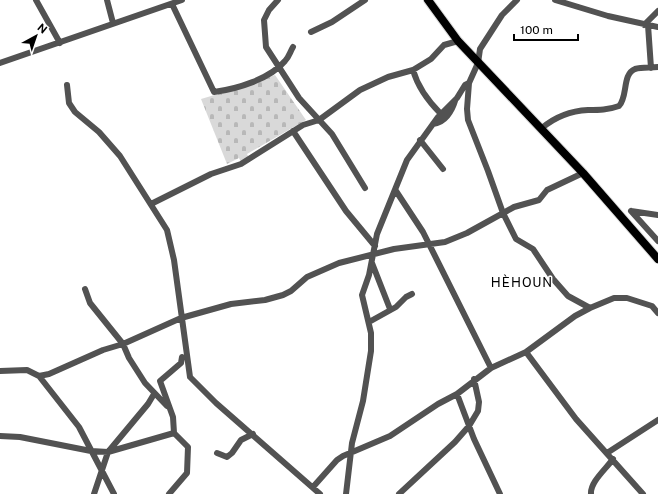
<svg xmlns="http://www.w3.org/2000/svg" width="658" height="494" font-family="'Public Sans',sans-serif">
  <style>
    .cemetery { fill: url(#cemetery-stones) }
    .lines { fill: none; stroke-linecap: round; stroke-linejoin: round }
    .major-casing { stroke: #dbdbdb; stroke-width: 10 }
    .minor { stroke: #525252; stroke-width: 6 }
    .major { stroke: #000; stroke-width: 8 }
    .labels { text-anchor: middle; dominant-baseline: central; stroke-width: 3; stroke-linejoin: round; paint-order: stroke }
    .quarter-label { font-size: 13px; letter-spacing: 1px; fill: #000; stroke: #fff }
  </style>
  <defs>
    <pattern id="cemetery-stones" width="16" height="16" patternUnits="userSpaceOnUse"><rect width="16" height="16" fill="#d9d9d9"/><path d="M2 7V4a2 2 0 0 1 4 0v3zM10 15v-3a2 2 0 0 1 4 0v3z" fill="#b8b8b8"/></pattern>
  </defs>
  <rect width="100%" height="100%" fill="#fff"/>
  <path class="cemetery" d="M 275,75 L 306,120 L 247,154 L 249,158 L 241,162 L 239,158 L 227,164 L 201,99 L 245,86 Z"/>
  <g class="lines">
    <defs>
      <path id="major" d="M 428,0 L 458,41 L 583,173 L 658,259"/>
    </defs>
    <use href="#major" class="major-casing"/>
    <path class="minor" d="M 36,0 L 60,43
      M 107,0 L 113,23
      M 278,0 L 269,10 L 264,20 L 266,47 L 299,98 L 332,134 L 365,188
      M 555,0 L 608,16 L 658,27
      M 172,4 L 214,92 C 237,89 270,79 285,61 C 289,57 290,52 293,47
      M 644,25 L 658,11
      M 648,25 L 651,68
      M 311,32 L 332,22 L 365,0
      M 0,63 L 182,0
      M 413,70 C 418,88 428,101 441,114
      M 469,83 L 467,109 L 468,120 L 488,171 L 503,213 L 516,239 L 533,249 L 553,279 L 568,296 L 590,308
      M 67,85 L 69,103 L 75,112 L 99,132 L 120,156 L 167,230 L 174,260 L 190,377 L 216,403 L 320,494
      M 433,124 C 445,123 452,111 455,101
      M 542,128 C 555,117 569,111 588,110 C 599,110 608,110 619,106 C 628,97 622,74 635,69 C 642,67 651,68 658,67
      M 293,131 L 346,211 L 375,246
      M 420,140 L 443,169
      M 396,191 L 423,232 L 491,368
      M 151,204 L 211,174 L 241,164 L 303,125 L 319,120 L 360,90 L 388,77 L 413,70 L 431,59 L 444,45 L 458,41
      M 631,211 L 658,241
      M 631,211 L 658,215
      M 372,263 L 390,309
      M 85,289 L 90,303 L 123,344 L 129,358 L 145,383 L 167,406
      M 369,322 L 396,307 L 406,297 L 412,294
      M 526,352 L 576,419 L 643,494
      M 0,371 L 27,370 L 39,376 L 79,427 L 114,494
      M 39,376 L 49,374 L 103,350 L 123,344 L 181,318 L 231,304 L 265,300 L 283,295 L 291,291 L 307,277 L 339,263 L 394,249 L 445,242 L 467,233 L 514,207 L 539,200 L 547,190 L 583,173
      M 457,394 L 474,439 L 500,494
      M 0,436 L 20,437 L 91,451 L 108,452 L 174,433
      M 217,453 L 227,457 L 232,453 L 241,440 L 253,434
      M 607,453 L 658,420
      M 313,487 L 337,460 L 343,456 L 390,436 L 438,404 L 457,394 L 491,368 L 526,352 L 575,316 L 590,308 L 614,298 L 627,298 L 652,306 L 658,313
      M 94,494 L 108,452 L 148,404 L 154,394
      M 169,494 L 187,473 L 188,447 L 174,433 L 173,417 L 160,381 L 181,363 L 182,357
      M 346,494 L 352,443 L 363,401 L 371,351 L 371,333 L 362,295 L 369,275 L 377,234 L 407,160 L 438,117 L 457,98 L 465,85 L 469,83 L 478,63 L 480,49 L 502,15 L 517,0
      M 399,494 L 455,442 L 469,426 L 478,411 L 479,402 L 474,379
      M 591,494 C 590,482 606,469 613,459"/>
    <use href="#major" class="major"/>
  </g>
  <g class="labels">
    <g class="quarter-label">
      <text x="522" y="282">HÈHOUN</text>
    </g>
  </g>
  <g transform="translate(36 36) rotate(40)" stroke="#ffffff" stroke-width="3" paint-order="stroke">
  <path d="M0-3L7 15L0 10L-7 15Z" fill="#000000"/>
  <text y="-6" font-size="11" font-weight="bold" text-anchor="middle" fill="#000000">N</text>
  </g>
  <path d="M514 34v6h64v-6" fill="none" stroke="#000000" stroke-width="2"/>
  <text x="520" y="34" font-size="12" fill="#000000" stroke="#ffffff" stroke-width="3" paint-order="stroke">100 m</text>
</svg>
